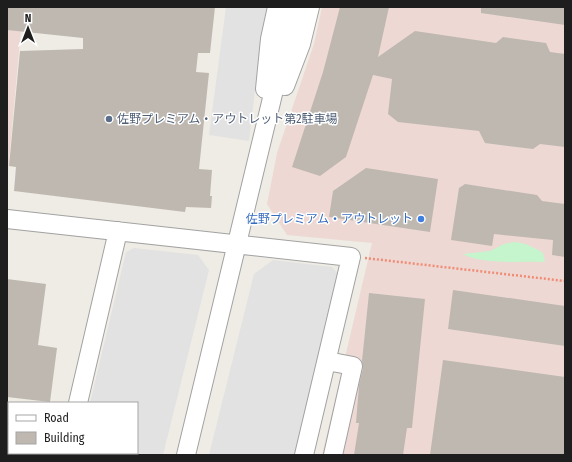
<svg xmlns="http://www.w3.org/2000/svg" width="572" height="462" font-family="'Fira Sans Condensed','Noto Sans JP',sans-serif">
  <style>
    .commercial { fill: #eed8d4 }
    .park { fill: #c4f5cc }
    .parking { fill: #e2e2e2 }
    .building { fill: #beb8b1 }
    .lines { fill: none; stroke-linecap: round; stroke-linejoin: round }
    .minor-casing { stroke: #a2a2a2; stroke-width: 20 }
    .path { stroke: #f08c74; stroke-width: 2.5; stroke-dasharray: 2 2; stroke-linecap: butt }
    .minor { stroke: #fff; stroke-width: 18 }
    .service-dot { fill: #5c6f8a; stroke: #fff; stroke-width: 1.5 }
    .shop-dot { fill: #3f7fe0; stroke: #fff; stroke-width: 1.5 }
    .labels { text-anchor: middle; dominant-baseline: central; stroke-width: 3; stroke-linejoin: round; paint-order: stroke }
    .service-label { font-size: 12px; fill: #4e5e75; stroke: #fff; text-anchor: start }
    .shop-label { font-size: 12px; fill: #366cbe; stroke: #fff; text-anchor: end }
  </style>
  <rect width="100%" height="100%" fill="#eeece4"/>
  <path class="commercial" d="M 7,7 L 23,7 L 7,183 Z
    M 322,7 L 565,7 L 565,455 L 322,455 L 372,243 L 287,235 L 267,204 L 277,153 L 314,44 Z"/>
  <path class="park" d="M 514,242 C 526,243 533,247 543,253 L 545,262 C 522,261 483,265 463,254 L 490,251 L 504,244 Z
    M 7,416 L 9,416 L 9,453 L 40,453 L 40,455 L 7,455 Z"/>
  <path class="parking" d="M 226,7 L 267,7 L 263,24 L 249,141 L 209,135 Z
    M 134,248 L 198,255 L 209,270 L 163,455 L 78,455 L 78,453 L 137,453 L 137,403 L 90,403 L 126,252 Z
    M 273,260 L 332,267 L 338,274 L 296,455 L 209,455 L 254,274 Z"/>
  <path class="building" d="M 7,7 L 215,7 L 210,53 L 198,53 L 196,72 L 209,73 L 199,169 L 212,170 L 210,196 L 212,196 L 211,208 L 186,207 L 185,212 L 14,191 L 16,167 L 9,166 L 20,51 L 83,49 L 83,38 L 7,30 Z
    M 340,7 L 389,7 L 378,57 L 415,31 L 496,43 L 503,37 L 546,43 L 550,52 L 565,54 L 565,147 L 540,144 L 533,149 L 485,143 L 479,131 L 398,122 L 388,114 L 392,79 L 373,75 L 346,157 L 320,176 L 292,167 L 323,72 Z
    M 481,7 L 565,7 L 565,25 L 481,13 Z
    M 366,168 L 438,179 L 430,232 L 329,217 L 333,191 Z
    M 465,184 L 537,195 L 542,201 L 565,204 L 565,257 L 552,255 L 553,240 L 494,234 L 492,246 L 451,240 L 459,188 Z
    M 7,279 L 46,284 L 38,345 L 57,348 L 50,402 L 7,397 Z
    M 453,290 L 565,306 L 565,346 L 448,329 Z
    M 369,293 L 425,299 L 412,428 L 407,428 L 403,455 L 354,455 L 359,423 L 356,423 L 359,385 L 363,368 L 362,361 Z
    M 443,360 L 565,377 L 565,455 L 430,455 Z"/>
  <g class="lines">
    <defs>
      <path id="minor" d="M 285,86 L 301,44 L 310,7
        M 265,89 L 270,39 L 277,7
        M 7,219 L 351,257 L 304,455
        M 327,361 L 353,366 L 333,455
        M 78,403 L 118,231
        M 65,455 L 65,453
        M 186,455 L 294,7"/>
    </defs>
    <use href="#minor" class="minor-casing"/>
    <path class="path" d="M 365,258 L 565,281
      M 7,413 L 9,413
      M 43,455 L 43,453"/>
    <use href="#minor" class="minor"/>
  </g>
  <circle class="service-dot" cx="109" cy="119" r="4"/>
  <circle class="shop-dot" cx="421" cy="219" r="4"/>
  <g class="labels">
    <g class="service-label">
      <text x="117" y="119">佐野プレミアム・アウトレット第2駐車場</text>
    </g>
    <g class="shop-label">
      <text x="413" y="219">佐野プレミアム・アウトレット</text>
    </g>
  </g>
  <rect width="572" height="462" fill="none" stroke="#1e1e1e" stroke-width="16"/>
  <rect x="8" y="402" width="130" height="52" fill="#ffffff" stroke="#a5a5a5"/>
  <rect x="16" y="415" width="20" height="6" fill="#ffffff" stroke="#a5a5a5"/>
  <text x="44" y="422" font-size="12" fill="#1e1e1e">Road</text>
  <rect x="16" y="432" width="20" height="12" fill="#beb8b1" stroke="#a5a5a5"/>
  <text x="44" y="442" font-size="12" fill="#1e1e1e">Building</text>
  <g transform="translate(28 28)" stroke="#ffffff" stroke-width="3" paint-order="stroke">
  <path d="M0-3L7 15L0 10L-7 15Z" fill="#1e1e1e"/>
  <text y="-6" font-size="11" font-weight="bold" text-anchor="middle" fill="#1e1e1e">N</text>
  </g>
</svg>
